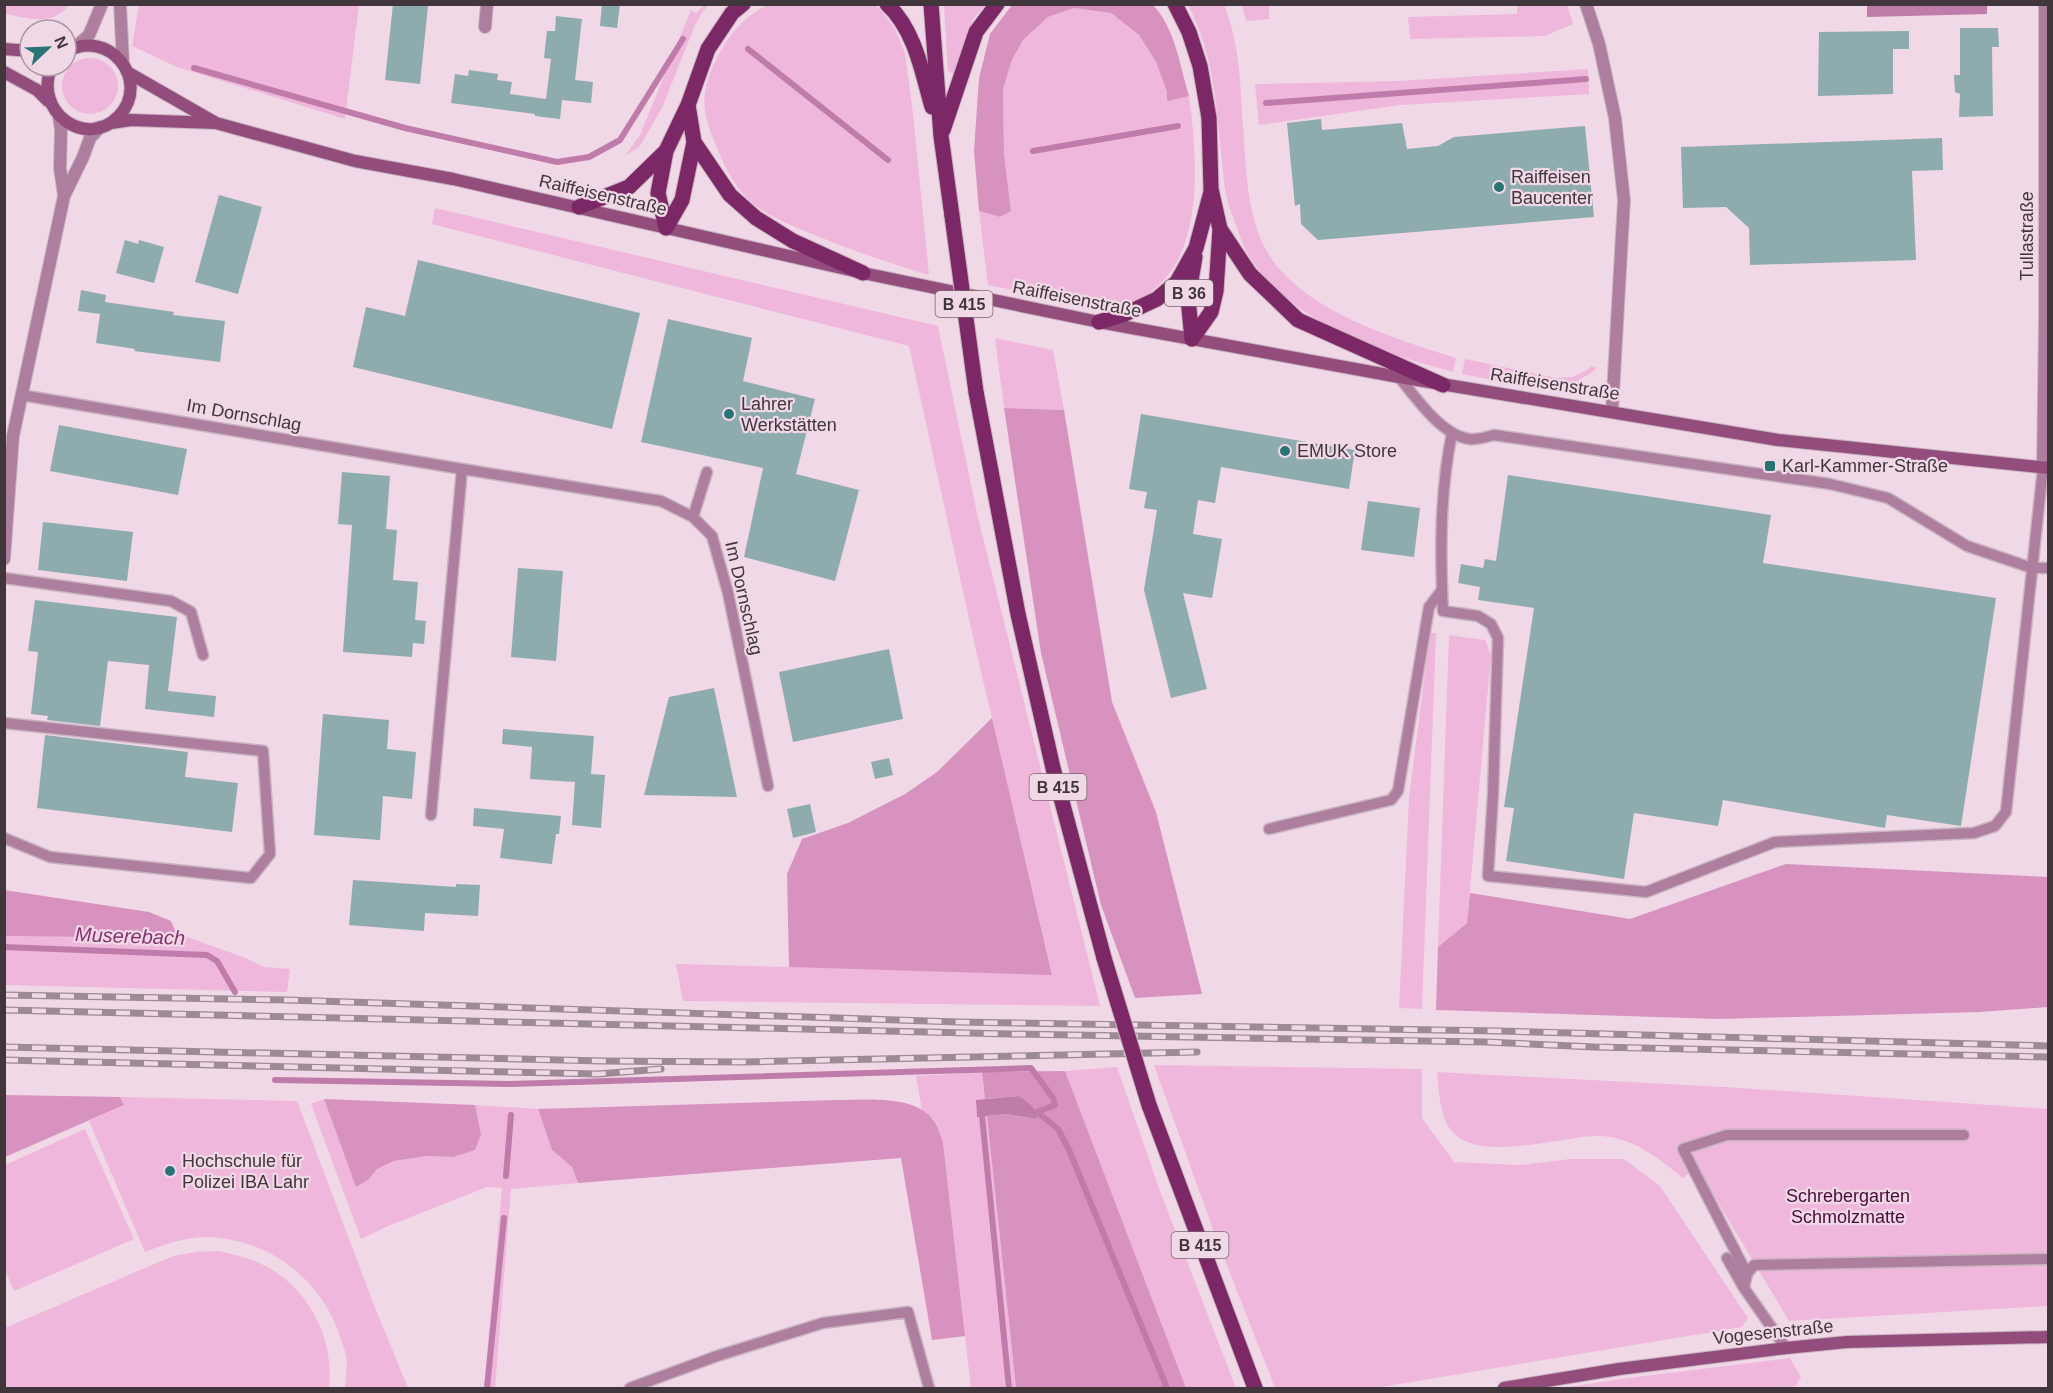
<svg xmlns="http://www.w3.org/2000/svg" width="2053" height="1393" font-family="Helvetica,sans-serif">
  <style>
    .green { fill: #f0b7dc }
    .forest { fill: #d792c0 }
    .water { fill: #bf7ba9 }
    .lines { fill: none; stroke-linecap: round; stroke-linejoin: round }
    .stream { stroke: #bf7ba9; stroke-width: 6 }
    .building { fill: #8eacad }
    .lane-casing { stroke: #c9b4c1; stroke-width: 13 }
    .street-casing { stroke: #c9b4c1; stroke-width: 14 }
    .secondary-casing { stroke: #c9b4c1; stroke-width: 14 }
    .primary-casing { stroke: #c9b4c1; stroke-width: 17 }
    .lane { stroke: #ae7e9e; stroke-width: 10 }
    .street { stroke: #ae7e9e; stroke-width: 12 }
    .secondary { stroke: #924d7d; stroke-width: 12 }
    .primary { stroke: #7c2766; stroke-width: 15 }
    .rail-casing { stroke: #9c8a95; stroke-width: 7 }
    .rail { stroke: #f0d8e7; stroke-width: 4.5; stroke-dasharray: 14; stroke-linecap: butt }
    .primary-bridge-casing { stroke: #c9b4c1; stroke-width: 17; stroke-linecap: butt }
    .primary-bridge { stroke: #7c2766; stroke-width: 15 }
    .poi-dot { fill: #287376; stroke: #f0d8e7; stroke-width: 2 }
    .labels { text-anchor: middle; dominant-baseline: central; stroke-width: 4.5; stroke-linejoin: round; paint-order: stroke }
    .shield { fill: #f0d8e7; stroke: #75676f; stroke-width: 1.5 }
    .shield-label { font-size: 16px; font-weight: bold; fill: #40363c }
    .poi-label { font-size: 18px; fill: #40363c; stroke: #f0d8e7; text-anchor: start }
    .street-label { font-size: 18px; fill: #40363c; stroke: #f0d8e7 }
    .park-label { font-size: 18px; fill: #490b3a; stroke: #f0d8e7 }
    .water-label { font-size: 20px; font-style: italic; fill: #84326d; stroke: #f0d8e7 }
  </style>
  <rect width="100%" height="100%" fill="#f0d8e7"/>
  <path class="green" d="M 770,4 L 874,5 L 880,9 L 895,29 L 905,53 L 912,105 L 929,275 C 889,263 850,250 812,234 C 795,227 775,219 759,208 C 736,192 724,166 714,141 C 704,117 700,96 711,71 C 723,43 740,17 770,4 Z
    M 1567,4 L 1573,24 L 1545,36 L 1410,39 L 1408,17 L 1517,14 L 1517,5 Z
    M 4,5 L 5,4 L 69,5 C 52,27 28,18 5,14 Z
    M 139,5 L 359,5 L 345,119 L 177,67 L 132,46 Z
    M 704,5 L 709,5 L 703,11 L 695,25 L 662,108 L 640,146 L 625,156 L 640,135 L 691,10 L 696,13 Z
    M 944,5 L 985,5 L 973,19 L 954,73 L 948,72 Z
    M 1188,5 L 1224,5 C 1240,43 1240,85 1243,125 C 1246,164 1246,210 1264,246 C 1297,310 1391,337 1456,358 L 1453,372 C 1381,353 1284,320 1246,251 C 1242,243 1239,233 1236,225 C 1231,212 1225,196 1224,181 C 1217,121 1217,59 1188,5 Z
    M 1242,5 L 1269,5 L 1269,19 L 1246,21 Z
    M 1074,8 L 1111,13 L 1139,35 L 1156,62 L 1167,92 L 1167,100 L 1189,96 C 1197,155 1206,255 1149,293 C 1133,304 1110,305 1091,306 C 1081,306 1070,302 1060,300 C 1036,295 1012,290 988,285 L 979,211 L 1000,217 L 1011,211 L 1004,154 L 1003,89 L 1012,60 L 1023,40 L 1048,17 Z
    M62 86a28 28 0 1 1 56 0a28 28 0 1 1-56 0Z
    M 1588,69 L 1589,94 L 1400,105 L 1259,125 L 1255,84 L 1398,81 Z
    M 435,208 L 938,326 L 978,518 L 1100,1006 L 683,1001 L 676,964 L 1052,974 L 975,646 L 909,346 L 432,224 Z
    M 995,338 L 1053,350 L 1064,410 L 1004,408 Z
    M 1465,359 L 1556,378 L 1573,377 L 1587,370 L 1591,366 L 1596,368 L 1594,371 L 1572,384 L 1530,387 L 1462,374 Z
    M 1430,633 L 1436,633 L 1422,1009 L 1399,1008 L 1409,798 Z
    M 1449,635 L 1485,640 L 1491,655 L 1467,923 L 1438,947 Z
    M 176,933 L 243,957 L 264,967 L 290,969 L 287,992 L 5,985 L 5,936 L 172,938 Z
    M 1154,1065 L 1422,1069 L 1422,1118 L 1454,1162 L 1519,1165 L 1571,1159 L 1624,1159 L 1660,1186 L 1748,1318 L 1742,1327 L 1375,1388 L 1275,1388 L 1215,1235 Z
    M 1117,1067 L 1160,1191 L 1236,1388 L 1186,1388 L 1065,1071 Z
    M 982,1072 L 985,1099 L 976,1100 L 977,1117 L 987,1116 L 1016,1388 L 971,1388 L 943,1142 L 934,1120 L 922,1110 L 916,1076 Z
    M 1437,1072 L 1725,1087 L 2048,1109 L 2048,1306 L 1789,1321 L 1697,1167 L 1683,1178 C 1658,1158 1635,1139 1602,1136 C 1563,1134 1467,1170 1446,1122 C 1439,1107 1439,1088 1437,1072 Z
    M 120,1097 L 297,1101 L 374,1305 L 408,1388 L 345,1388 C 345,1378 348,1366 346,1356 C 345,1349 341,1341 339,1334 C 320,1277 267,1239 207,1237 C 186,1237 165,1244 145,1252 L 89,1121 L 124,1105 Z
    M 324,1099 L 356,1186 L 368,1180 L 377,1169 L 394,1161 L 427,1156 L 453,1157 L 481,1134 L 475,1105 L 538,1109 L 552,1150 L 572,1167 L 578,1183 L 511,1189 L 495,1388 L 484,1388 L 502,1188 L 487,1187 L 388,1226 L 361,1239 L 311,1104 Z
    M 85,1129 L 134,1239 L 14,1291 L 5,1270 L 5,1165 Z
    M 218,1251 C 232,1254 246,1257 259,1263 C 307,1284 335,1337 329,1388 L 5,1388 L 5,1328 L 173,1256 L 197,1252 Z
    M 1790,1358 L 1801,1377 L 1795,1386 L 1776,1388 L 1562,1388 L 1621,1379 Z"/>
  <path class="forest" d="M 1012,5 L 1153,5 C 1175,28 1180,66 1189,96 L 1167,101 L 1167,92 L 1156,62 L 1139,35 L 1111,13 L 1074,8 L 1048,17 L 1023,40 L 1012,60 L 1003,89 L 1004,154 L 1011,211 L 1000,217 L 979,211 L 974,151 L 979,78 L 990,34 Z
    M 1004,408 L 1064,410 L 1112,702 L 1156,812 L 1202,994 L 1135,998 L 1101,905 L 1041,653 Z
    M 992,718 L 1052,975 L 789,967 L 787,874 L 802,839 L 848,823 L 905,794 L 937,772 Z
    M 1786,864 L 2048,877 L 2048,1007 L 1979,1012 L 1719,1019 L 1436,1010 L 1438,947 L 1467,923 L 1470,893 L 1630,919 Z
    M 4,890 L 149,912 L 171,921 L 176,933 L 172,938 L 5,936 Z
    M 1065,1071 L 1186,1388 L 1016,1388 L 987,1116 L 1006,1114 L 1037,1119 L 1018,1096 L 985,1099 L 982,1072 Z
    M 5,1095 L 120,1097 L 124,1105 L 5,1157 Z
    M 324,1099 L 475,1105 L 481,1134 L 475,1150 L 453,1157 L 427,1156 L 394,1161 L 377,1169 L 368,1180 L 356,1187 Z
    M 837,1100 C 865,1100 916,1094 934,1121 C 938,1127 940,1135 943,1142 L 965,1336 L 932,1340 L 901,1158 L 578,1183 L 572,1167 L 552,1150 L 538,1109 Z"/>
  <path class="water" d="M 1867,5 L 1987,5 L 1987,14 L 1867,17 Z
    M 1018,1096 C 1027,1102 1037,1107 1037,1119 L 1006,1114 L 977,1117 L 976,1100 Z"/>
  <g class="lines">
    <path class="stream" d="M 748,49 L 888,160
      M 194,68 L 405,128 L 557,162 L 589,157 L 620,140 L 683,39
      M 1266,103 L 1586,79
      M 1033,151 L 1178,126
      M 4,947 L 207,955 L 217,961 L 235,992
      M 275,1080 L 510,1084 L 1031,1068 L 1053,1098 L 1055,1105 L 1037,1112 L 1058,1129 L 1069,1150 L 1167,1388
      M 982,1116 L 1009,1388
      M 506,1176 L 511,1115
      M 487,1388 L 504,1218"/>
  </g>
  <path class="building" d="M 393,4 L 428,6 L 420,84 L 385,80 Z
    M 602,4 L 620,4 L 617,28 L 600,26 Z
    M 556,16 L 582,19 L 575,80 L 593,82 L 591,103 L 562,100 L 560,119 L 535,116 L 535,114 L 451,103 L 455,74 L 468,76 L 469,70 L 498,74 L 497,80 L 512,82 L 510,94 L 546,99 L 551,59 L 544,58 L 547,31 L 555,31 Z
    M 1960,28 L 1998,28 L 1999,47 L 1992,47 L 1993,116 L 1959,117 L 1960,94 L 1955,92 L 1954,75 L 1960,75 Z
    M 1909,31 L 1909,49 L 1893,49 L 1893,94 L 1818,96 L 1819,32 Z
    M 1321,119 L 1322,130 L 1402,123 L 1407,149 L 1438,146 L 1454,137 L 1585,126 L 1594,217 L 1318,240 L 1301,224 L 1300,204 L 1295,206 L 1287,123 Z
    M 1942,138 L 1943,170 L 1912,171 L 1916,260 L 1750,265 L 1749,228 L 1726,207 L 1683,208 L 1681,147 Z
    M 219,195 L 262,207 L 238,294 L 195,282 Z
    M 125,240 L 138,244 L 139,240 L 164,247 L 154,283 L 116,273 Z
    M 418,260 L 640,313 L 612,429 L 353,367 L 366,307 L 405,316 Z
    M 81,290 L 106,295 L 105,302 L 174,312 L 173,315 L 225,321 L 220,362 L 134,351 L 135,349 L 96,343 L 100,314 L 78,311 Z
    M 668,319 L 752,338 L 743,381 L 815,399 L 796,474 L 859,490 L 835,581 L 744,557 L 763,468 L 641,442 Z
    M 1141,414 L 1355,450 L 1349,489 L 1221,467 L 1215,503 L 1198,500 L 1193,534 L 1222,539 L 1212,598 L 1183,593 L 1207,689 L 1171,698 L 1144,590 L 1157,510 L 1144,508 L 1147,492 L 1129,489 Z
    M 59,425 L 187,449 L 178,495 L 50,471 Z
    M 342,472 L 390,476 L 386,529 L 397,530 L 393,580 L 418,582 L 415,620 L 426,621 L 424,644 L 413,643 L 412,657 L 343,652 L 352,525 L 338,524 Z
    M 1508,475 L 1771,515 L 1763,563 L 1996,598 L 1961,826 L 1887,815 L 1885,828 L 1723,800 L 1718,826 L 1634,813 L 1624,879 L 1506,861 L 1514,808 L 1504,807 L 1534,608 L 1478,600 L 1480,587 L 1458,583 L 1461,564 L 1483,568 L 1485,559 L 1496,561 Z
    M 1368,501 L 1420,508 L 1414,557 L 1361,550 Z
    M 43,522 L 133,532 L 127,581 L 38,570 Z
    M 518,568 L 563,571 L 556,661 L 511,657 Z
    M 35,600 L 177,617 L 168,691 L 216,696 L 214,717 L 145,709 L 149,665 L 108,661 L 100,726 L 47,720 L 48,716 L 31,714 L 38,652 L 28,651 Z
    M 889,649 L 903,719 L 793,742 L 779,672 Z
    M 714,688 L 737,797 L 644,795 L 669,697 Z
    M 323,714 L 389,720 L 387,749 L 416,752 L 412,799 L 383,796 L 380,840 L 314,835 Z
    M 503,729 L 594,736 L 591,774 L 605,775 L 601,828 L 572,825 L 575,782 L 530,779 L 532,747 L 502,744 Z
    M 45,735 L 188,752 L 185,777 L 238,783 L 232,832 L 37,808 Z
    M 889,758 L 893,775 L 875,779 L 871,762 Z
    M 810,804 L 816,832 L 793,838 L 787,809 Z
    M 474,808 L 561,816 L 559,834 L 556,834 L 552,864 L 500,858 L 504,829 L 473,826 Z
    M 353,880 L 456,887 L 456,884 L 480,885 L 478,916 L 425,913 L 424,931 L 349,925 Z"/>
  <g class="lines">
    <defs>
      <path id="lane" d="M 1399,377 C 1416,398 1442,436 1470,439 C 1478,440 1486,437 1494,435 L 1830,484 L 1888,498 L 1967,546 L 2032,568 L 2048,568
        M 21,395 L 462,469 L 431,815
        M 1452,433 C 1440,491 1440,551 1443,611 L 1478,616 L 1491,624 L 1498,638 L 1493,794 L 1488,876 L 1646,892 L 1775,842 L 1974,833 L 1995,826 L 2006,812 L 2043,468
        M 462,469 L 661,501 L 693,517 L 712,536 L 728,593 L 768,786
        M 693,517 L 707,472
        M 4,578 L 171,601 L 191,612 L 203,655
        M 4,723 L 263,751 L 270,854 L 251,878 L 50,857 L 4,838
        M 1269,829 L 1391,800 L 1398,791 L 1429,607 L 1442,590
        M 1727,1258 L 1744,1288 L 1786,1348
        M 1747,1274 L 1754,1265 L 2048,1259
        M 1744,1288 L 1747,1274 L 1683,1149 L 1727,1135 L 1964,1135
        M 630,1388 L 717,1356 L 823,1323 L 908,1312 L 929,1388"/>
      <path id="street" d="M 120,4 L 123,63
        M 1586,4 L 1599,44 L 1615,118 L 1624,200 L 1612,411
        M 485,27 L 487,4
        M 76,47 L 89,35 L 102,4
        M 59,117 L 61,130 L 60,168 L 64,196
        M 2043,468 L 2045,320 L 2045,4
        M 4,559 L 13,436 L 64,196 L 83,157 L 90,138 L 100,127"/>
      <path id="secondary" d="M 4,49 L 30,51
        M 52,66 C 32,110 85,151 119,116 C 152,80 108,27 66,52
        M 4,72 L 37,90 L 48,101
        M 127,72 L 216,123 L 355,161 L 453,179 L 863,273 L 1099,322 L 1399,377 L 1778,440 L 2048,468
        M 111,123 L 131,120 L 216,123
        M 1504,1388 L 1619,1369 L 1786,1348 L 1847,1342 L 2048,1337"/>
      <path id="primary" d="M 887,4 C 915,30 922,72 932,107
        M 931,4 L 941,136 L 952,216
        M 1175,4 L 1189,32 L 1200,66 L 1209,118 L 1211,189 L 1220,229 L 1250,274 L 1298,320 L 1443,385
        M 688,105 L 694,142 L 730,195 L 756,218 L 793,241 L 863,273
        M 943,130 L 976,32 L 997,4
        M 579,207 L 629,187 L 666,151 L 688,105 L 708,49 L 732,13 L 743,4
        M 666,228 L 682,200 L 694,142
        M 666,228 L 658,193 L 666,151
        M 1099,322 L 1125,314 L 1157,299 L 1177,282 L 1196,248 L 1211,192
        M 1192,339 L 1211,312 L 1216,291 L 1220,229
        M 1192,339 L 1188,298 L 1195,257
        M 976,392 L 1018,614 L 1053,768 L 1104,958
        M 1149,1105 L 1255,1388"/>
    </defs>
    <use href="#lane" class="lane-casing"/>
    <use href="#street" class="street-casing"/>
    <use href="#secondary" class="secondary-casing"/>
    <use href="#primary" class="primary-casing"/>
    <use href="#lane" class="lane"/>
    <use href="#street" class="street"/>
    <use href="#secondary" class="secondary"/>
    <use href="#primary" class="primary"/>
    <defs>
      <path id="rail" d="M 4,995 L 287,1000 L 958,1022 L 1499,1031 L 2048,1046
        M 4,1010 L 1009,1034 L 1486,1042 L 1594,1047 L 2048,1057
        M 4,1047 L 603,1061 L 743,1062 L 1197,1052
        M 4,1060 L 598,1074 L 661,1069"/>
    </defs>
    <use href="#rail" class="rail-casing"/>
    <use href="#rail" class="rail"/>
    <defs>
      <path id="primary-bridge" d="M 952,216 L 976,392
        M 1104,958 L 1149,1105"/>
    </defs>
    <use href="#primary-bridge" class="primary-bridge-casing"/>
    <use href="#primary-bridge" class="primary-bridge"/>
  </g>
  <g class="poi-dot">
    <circle cx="1499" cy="187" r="6"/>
    <circle cx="729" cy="414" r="6"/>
    <circle cx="1285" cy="451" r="6"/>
    <rect x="1764" y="460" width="12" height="12" rx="3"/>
    <circle cx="170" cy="1171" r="6"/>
  </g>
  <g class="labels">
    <g class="shield">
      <rect x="1165" y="280" width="48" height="26" rx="4.5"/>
      <rect x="935.5" y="291" width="57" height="26" rx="4.5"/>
      <rect x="1029.5" y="774" width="57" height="26" rx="4.5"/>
      <rect x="1171.5" y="1232" width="57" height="26" rx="4.5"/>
    </g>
    <g class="shield-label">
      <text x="1189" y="293">B 36</text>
      <text x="964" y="304">B 415</text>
      <text x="1058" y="787">B 415</text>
      <text x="1200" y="1245">B 415</text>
    </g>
    <g class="poi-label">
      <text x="1511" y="177">Raiffeisen<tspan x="1511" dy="21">Baucenter</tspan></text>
      <text x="741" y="404">Lahrer<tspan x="741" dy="21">Werkstätten</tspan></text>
      <text x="1297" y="451">EMUK Store</text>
      <text x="1782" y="466">Karl-Kammer-Straße</text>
      <text x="182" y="1161">Hochschule für<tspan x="182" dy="21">Polizei IBA Lahr</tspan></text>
    </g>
    <g class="street-label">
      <text transform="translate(603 195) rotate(13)">Raiffeisenstraße</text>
      <text transform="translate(2027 236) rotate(-90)">Tullastraße</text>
      <text transform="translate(1077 299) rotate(11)">Raiffeisenstraße</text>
      <text transform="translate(1555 384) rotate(9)">Raiffeisenstraße</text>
      <text transform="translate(244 415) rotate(10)">Im Dornschlag</text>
      <text transform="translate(744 598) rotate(77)">Im Dornschlag</text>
      <text transform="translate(1773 1332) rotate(-6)">Vogesenstraße</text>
    </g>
    <g class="park-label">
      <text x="1848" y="1196">Schrebergarten<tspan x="1848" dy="21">Schmolzmatte</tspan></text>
    </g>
    <g class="water-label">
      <text transform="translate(130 936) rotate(2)">Muserebach</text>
    </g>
  </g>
  <rect width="2053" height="1393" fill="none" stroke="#40363c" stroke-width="12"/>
  <g transform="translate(48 48) rotate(67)"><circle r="28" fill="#f0d8e7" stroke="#aa97a3" stroke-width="1.5"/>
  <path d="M0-4.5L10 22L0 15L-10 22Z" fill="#287376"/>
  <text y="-9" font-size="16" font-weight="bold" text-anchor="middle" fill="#40363c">N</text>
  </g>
</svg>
